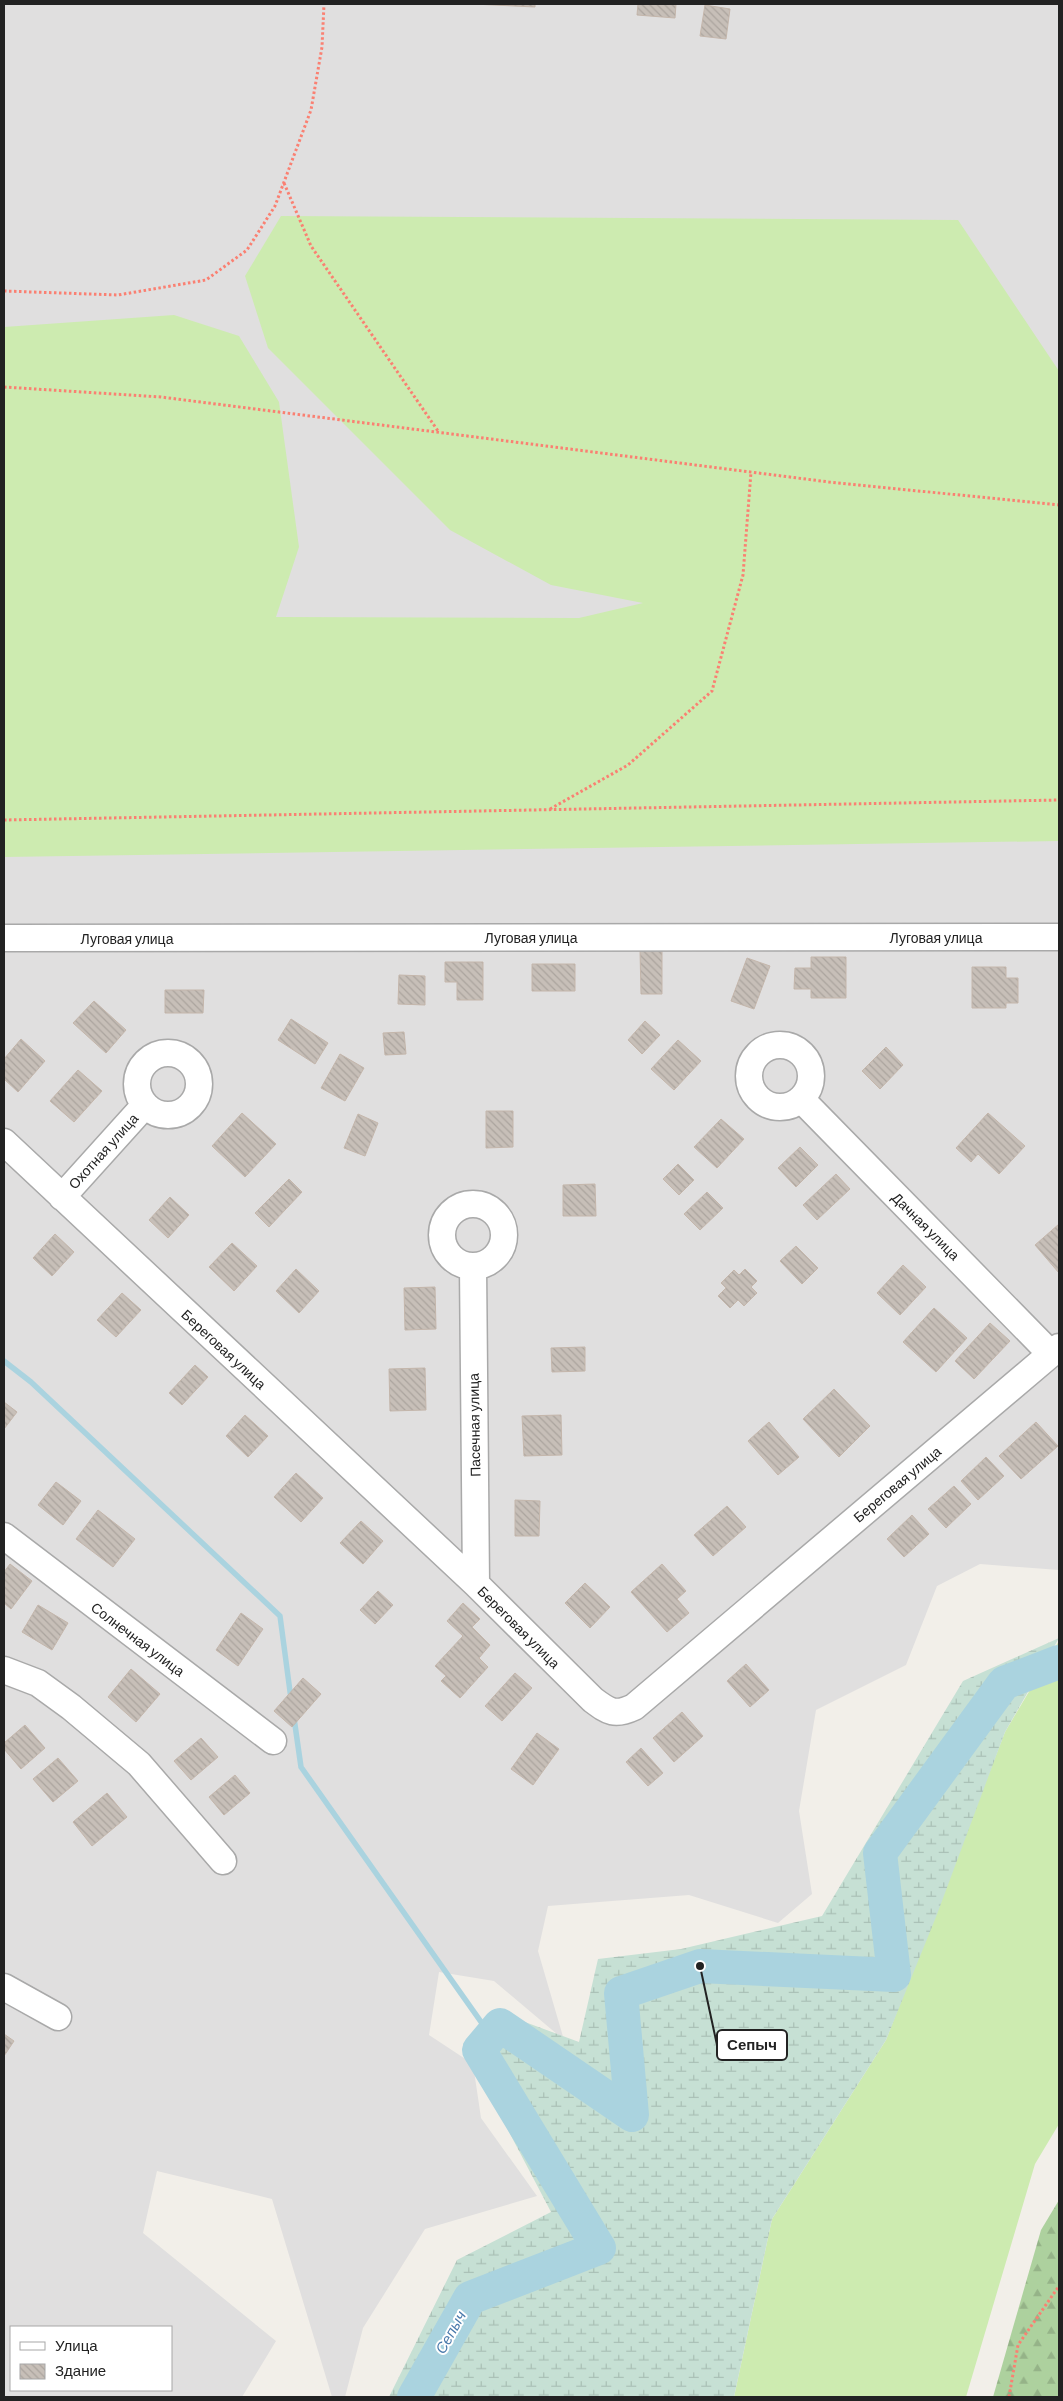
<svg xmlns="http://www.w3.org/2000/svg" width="1063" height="2401" font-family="Barlow,sans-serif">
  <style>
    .residential { fill: #e0dfdf; fill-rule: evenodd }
    .grass { fill: #cdebb0 }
    .forest { fill: url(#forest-firs) }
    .wetland { fill: url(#wetland-marsh) }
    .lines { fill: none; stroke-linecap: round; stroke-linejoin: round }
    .stream { stroke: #aad3df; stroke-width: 5.5 }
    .river { stroke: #aad3df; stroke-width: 34 }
    .building { fill: url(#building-back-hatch); stroke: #c4b6ab }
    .minor-casing { stroke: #a9a9a9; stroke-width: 29 }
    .path { stroke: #fa8072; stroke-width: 3; stroke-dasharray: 2.5 2.5; stroke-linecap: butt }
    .minor { stroke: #fff; stroke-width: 26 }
    .labels { text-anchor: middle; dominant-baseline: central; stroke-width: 4; stroke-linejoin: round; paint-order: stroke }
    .street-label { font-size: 14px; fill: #222; stroke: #fff }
    .water-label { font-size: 15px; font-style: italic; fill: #4a7aab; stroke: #fff }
    .leader { fill: none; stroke: #222; stroke-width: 2 }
    .callout-dot { fill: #222; stroke: #fff; stroke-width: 2 }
    .callout { fill: #fff; stroke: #222; stroke-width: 2 }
    .callout-label { font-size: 15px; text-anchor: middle; font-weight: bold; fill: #222 }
  </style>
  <defs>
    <pattern id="forest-firs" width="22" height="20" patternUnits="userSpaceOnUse" patternTransform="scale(1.25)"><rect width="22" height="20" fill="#add19e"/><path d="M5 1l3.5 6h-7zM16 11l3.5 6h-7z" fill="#95b388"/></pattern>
    <pattern id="wetland-marsh" width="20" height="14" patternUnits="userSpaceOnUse" patternTransform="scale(1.25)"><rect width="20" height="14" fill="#c6e0d4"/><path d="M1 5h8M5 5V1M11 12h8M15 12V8" fill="none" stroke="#aac0b6"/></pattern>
    <pattern id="building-back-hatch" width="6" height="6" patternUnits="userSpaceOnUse" patternTransform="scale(1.25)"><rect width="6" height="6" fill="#c7bfb8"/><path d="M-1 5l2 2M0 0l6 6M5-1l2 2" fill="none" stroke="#aba49e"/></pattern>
  </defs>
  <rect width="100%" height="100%" fill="#f2efe9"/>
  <path class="residential" d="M 4,4 L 1059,4 L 1059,1570 L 980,1564 L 937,1586 L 906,1665 L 816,1710 L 799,1811 L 812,1894 L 778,1923 L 689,1895 L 548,1906 L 538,1951 L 564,2040 L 494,1981 L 439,1972 L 429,2035 L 473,2064 L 481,2118 L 537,2196 L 425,2229 L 363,2328 L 345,2397 L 332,2397 L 272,2199 L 157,2171 L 143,2233 L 276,2341 L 242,2397 L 4,2397 ZM 11,2327 L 171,2327 L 171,2390 L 11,2390 Z"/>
  <path class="grass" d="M 281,216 L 958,220 L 1059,371 L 1059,841 L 4,857 L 4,327 L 174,315 L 239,336 L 279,402 L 299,547 L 276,617 L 579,618 L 643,603 L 551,585 L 450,530 L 268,348 L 245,276 Z
    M 1059,1641 L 1059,2124 L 1035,2164 L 966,2397 L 734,2397 L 772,2219 L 886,2040 L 1005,1732 Z"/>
  <path class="forest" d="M 1059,2200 L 1059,2397 L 993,2397 L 1041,2230 Z"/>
  <path class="wetland" d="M 1059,1638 L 1005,1732 L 936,1917 L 886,2040 L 772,2219 L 734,2397 L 389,2397 L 457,2260 L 551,2212 L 463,2044 L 498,2012 L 579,2042 L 598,1959 L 681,1949 L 822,1916 L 963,1681 Z"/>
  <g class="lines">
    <path class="stream" d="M 4,1361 L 31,1382 L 280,1616 L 291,1699
      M 294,1718 L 301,1767 L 491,2036"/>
    <path class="river" d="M 414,2397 L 470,2298 L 599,2248 L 479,2050 L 500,2025 L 632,2115 L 621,1993 L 700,1966 L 894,1975 L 880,1853 L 1004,1683 L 1059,1662"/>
  </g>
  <path class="building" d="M 473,4 L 535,4 L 535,7 Z
    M 638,4 L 676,4 L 675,18 L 637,15 Z
    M 705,5 L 730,9 L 726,39 L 700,36 Z
    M 640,950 L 662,950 L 662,994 L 641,994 Z
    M 811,957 L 846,957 L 846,998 L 811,998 L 811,989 L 794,989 L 795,968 L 811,968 Z
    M 747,958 L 770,966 L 754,1009 L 731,1001 Z
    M 445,962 L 483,962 L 483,1000 L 457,1000 L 457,982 L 445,982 Z
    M 532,964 L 575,964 L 575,991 L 532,991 Z
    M 972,967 L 1006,967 L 1006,978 L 1018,978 L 1018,1003 L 1006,1003 L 1006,1008 L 972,1008 Z
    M 399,975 L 425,976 L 425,1005 L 398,1004 Z
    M 165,990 L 204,990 L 203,1013 L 165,1013 Z
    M 94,1001 L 126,1030 L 106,1053 L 73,1023 Z
    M 291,1019 L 328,1043 L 315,1064 L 278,1040 Z
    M 645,1021 L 660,1035 L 642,1054 L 628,1040 Z
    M 404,1032 L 406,1054 L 385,1055 L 383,1033 Z
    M 21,1039 L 45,1061 L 18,1092 L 4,1079 L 4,1059 Z
    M 678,1040 L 701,1061 L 674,1090 L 651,1069 Z
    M 886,1047 L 903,1065 L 880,1089 L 862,1071 Z
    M 340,1054 L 364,1068 L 345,1101 L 321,1088 Z
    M 78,1070 L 102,1091 L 74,1122 L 50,1101 Z
    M 486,1111 L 513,1111 L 513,1147 L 486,1148 Z
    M 242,1113 L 276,1144 L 245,1177 L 212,1146 Z
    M 988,1113 L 1025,1146 L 999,1174 L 978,1154 L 971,1162 L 956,1148 Z
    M 358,1114 L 378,1123 L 365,1156 L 344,1148 Z
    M 721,1119 L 744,1139 L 717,1168 L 694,1147 Z
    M 800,1147 L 818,1165 L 796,1187 L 778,1168 Z
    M 678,1164 L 694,1180 L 679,1195 L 663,1179 Z
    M 836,1174 L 850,1189 L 817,1220 L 803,1205 Z
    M 289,1179 L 302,1192 L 269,1227 L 255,1213 Z
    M 595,1184 L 596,1216 L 563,1216 L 563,1185 Z
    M 707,1192 L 723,1208 L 700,1230 L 684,1214 Z
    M 170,1197 L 189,1215 L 168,1238 L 149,1220 Z
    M 1059,1224 L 1059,1273 L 1035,1245 Z
    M 55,1234 L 74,1252 L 52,1276 L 33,1258 Z
    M 232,1243 L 257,1266 L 234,1291 L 209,1267 Z
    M 796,1246 L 818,1268 L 802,1284 L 780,1261 Z
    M 903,1265 L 926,1287 L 900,1315 L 877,1293 Z
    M 296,1269 L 319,1291 L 299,1313 L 276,1291 Z
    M 745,1269 L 757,1281 L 751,1287 L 757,1293 L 744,1306 L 738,1300 L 730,1308 L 718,1296 L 726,1288 L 721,1283 L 734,1270 L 739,1275 Z
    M 435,1287 L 436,1329 L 405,1330 L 404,1288 Z
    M 122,1293 L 141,1310 L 116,1337 L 97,1320 Z
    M 934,1308 L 967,1338 L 936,1372 L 903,1342 Z
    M 990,1323 L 1010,1341 L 974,1379 L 955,1361 Z
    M 585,1347 L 585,1371 L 552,1372 L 551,1348 Z
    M 195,1365 L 208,1377 L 182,1405 L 169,1393 Z
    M 425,1368 L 426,1410 L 390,1411 L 389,1369 Z
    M 834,1389 L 870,1426 L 839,1457 L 803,1419 Z
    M 4,1402 L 17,1412 L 4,1429 Z
    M 245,1415 L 268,1436 L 248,1457 L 226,1436 Z
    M 561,1415 L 562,1455 L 524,1456 L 522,1416 Z
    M 769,1422 L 799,1457 L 778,1475 L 748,1441 Z
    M 1036,1422 L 1058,1446 L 1021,1479 L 999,1456 Z
    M 986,1457 L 1004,1476 L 978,1500 L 961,1481 Z
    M 296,1473 L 323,1498 L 301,1522 L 274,1497 Z
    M 56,1482 L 81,1501 L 63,1525 L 38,1505 Z
    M 954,1486 L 971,1504 L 946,1528 L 928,1509 Z
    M 515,1500 L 540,1501 L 539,1536 L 515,1536 Z
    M 727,1506 L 746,1527 L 713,1556 L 694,1535 Z
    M 98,1510 L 135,1539 L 113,1567 L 76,1539 Z
    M 912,1515 L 929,1534 L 904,1557 L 887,1539 Z
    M 361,1521 L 383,1541 L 363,1564 L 340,1543 Z
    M 10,1564 L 32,1581 L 11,1609 L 4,1603 L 4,1572 Z
    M 662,1564 L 686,1591 L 677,1599 L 689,1613 L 667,1632 L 631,1592 Z
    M 585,1583 L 610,1607 L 590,1628 L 565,1603 Z
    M 378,1591 L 393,1605 L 375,1624 L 360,1610 Z
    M 463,1603 L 480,1619 L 472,1627 L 490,1645 L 479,1658 L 488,1667 L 460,1698 L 441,1681 L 446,1676 L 435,1666 L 463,1636 L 447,1621 Z
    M 38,1605 L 68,1623 L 52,1650 L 22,1632 Z
    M 241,1613 L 263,1629 L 238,1666 L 216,1650 Z
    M 746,1664 L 769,1690 L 750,1707 L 727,1681 Z
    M 131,1669 L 160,1694 L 136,1722 L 108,1697 Z
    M 515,1673 L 532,1688 L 502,1721 L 485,1706 Z
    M 303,1678 L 321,1694 L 292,1727 L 274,1711 Z
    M 682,1712 L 703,1736 L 674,1762 L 653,1738 Z
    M 25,1725 L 45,1748 L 21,1769 L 4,1749 L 4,1743 Z
    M 537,1733 L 559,1749 L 533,1785 L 511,1769 Z
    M 201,1738 L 218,1757 L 191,1780 L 174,1761 Z
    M 641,1748 L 663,1773 L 648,1786 L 626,1762 Z
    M 58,1758 L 78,1781 L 53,1802 L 33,1779 Z
    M 235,1775 L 250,1793 L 224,1815 L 209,1797 Z
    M 107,1793 L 127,1817 L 92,1846 L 73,1822 Z
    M 4,2034 L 14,2041 L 4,2056 Z"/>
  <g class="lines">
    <defs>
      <path id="minor" d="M 4,938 L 1059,937
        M749 1076a31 31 0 1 1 62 0a31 31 0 1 1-62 0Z
        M137 1084a31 31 0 1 1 62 0a31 31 0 1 1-62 0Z
        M 801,1099 L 1051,1354
        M 4,1142 L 476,1584 L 593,1700 C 609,1712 615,1716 634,1707 L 1059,1347
        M 62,1197 L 145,1105
        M442 1235a31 31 0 1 1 62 0a31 31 0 1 1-62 0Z
        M 473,1267 L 476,1584
        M 4,1536 L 273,1741
        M 4,1670 L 38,1683 L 71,1707 L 139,1764 L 223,1861
        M 4,1987 L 58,2017"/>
    </defs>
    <use href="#minor" class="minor-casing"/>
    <path class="path" d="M 284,183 L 311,246 L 438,431
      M 4,291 L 118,295 L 206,280 L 247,250 L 275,206 L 311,110 L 322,47 L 324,4
      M 4,387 L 161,397 L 829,482 L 1059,505
      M 550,809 L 628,765 L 712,691 L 743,575 L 751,472
      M 4,820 L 1059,800
      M 1009,2397 L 1018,2345 L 1059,2286"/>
    <use href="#minor" class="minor"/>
  </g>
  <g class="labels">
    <g class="street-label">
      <text x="531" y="937">Луговая улица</text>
      <text x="936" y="937">Луговая улица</text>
      <text x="127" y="938">Луговая улица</text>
      <text transform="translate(103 1151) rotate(-48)">Охотная улица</text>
      <text transform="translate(926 1226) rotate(45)">Дачная улица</text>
      <text transform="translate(224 1349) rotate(43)">Береговая улица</text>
      <text transform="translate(474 1425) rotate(-91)">Пасечная улица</text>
      <text transform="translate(897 1484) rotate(-40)">Береговая улица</text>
      <text transform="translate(519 1627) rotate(45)">Береговая улица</text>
      <text transform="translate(138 1639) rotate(37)">Солнечная улица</text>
    </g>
    <g class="water-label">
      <text transform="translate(450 2332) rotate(-61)">Сепыч</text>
    </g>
  </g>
  <path class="leader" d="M700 1966L717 2045"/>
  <circle class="callout-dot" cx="700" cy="1966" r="5"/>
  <rect class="callout" x="717" y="2030" width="70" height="30" rx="5"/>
  <g class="callout-label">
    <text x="752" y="2050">Сепыч</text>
  </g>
  <rect width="1063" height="2401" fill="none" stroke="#222222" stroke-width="10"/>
  <rect x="10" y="2326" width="162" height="65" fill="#ffffff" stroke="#a7a7a7"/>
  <rect x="20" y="2342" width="25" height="8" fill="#ffffff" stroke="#a7a7a7"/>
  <text x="55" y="2351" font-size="15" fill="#222222">Улица</text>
  <rect x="20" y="2364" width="25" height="15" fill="url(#building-back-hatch)" stroke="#a7a7a7"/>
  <text x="55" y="2376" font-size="15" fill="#222222">Здание</text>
</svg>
